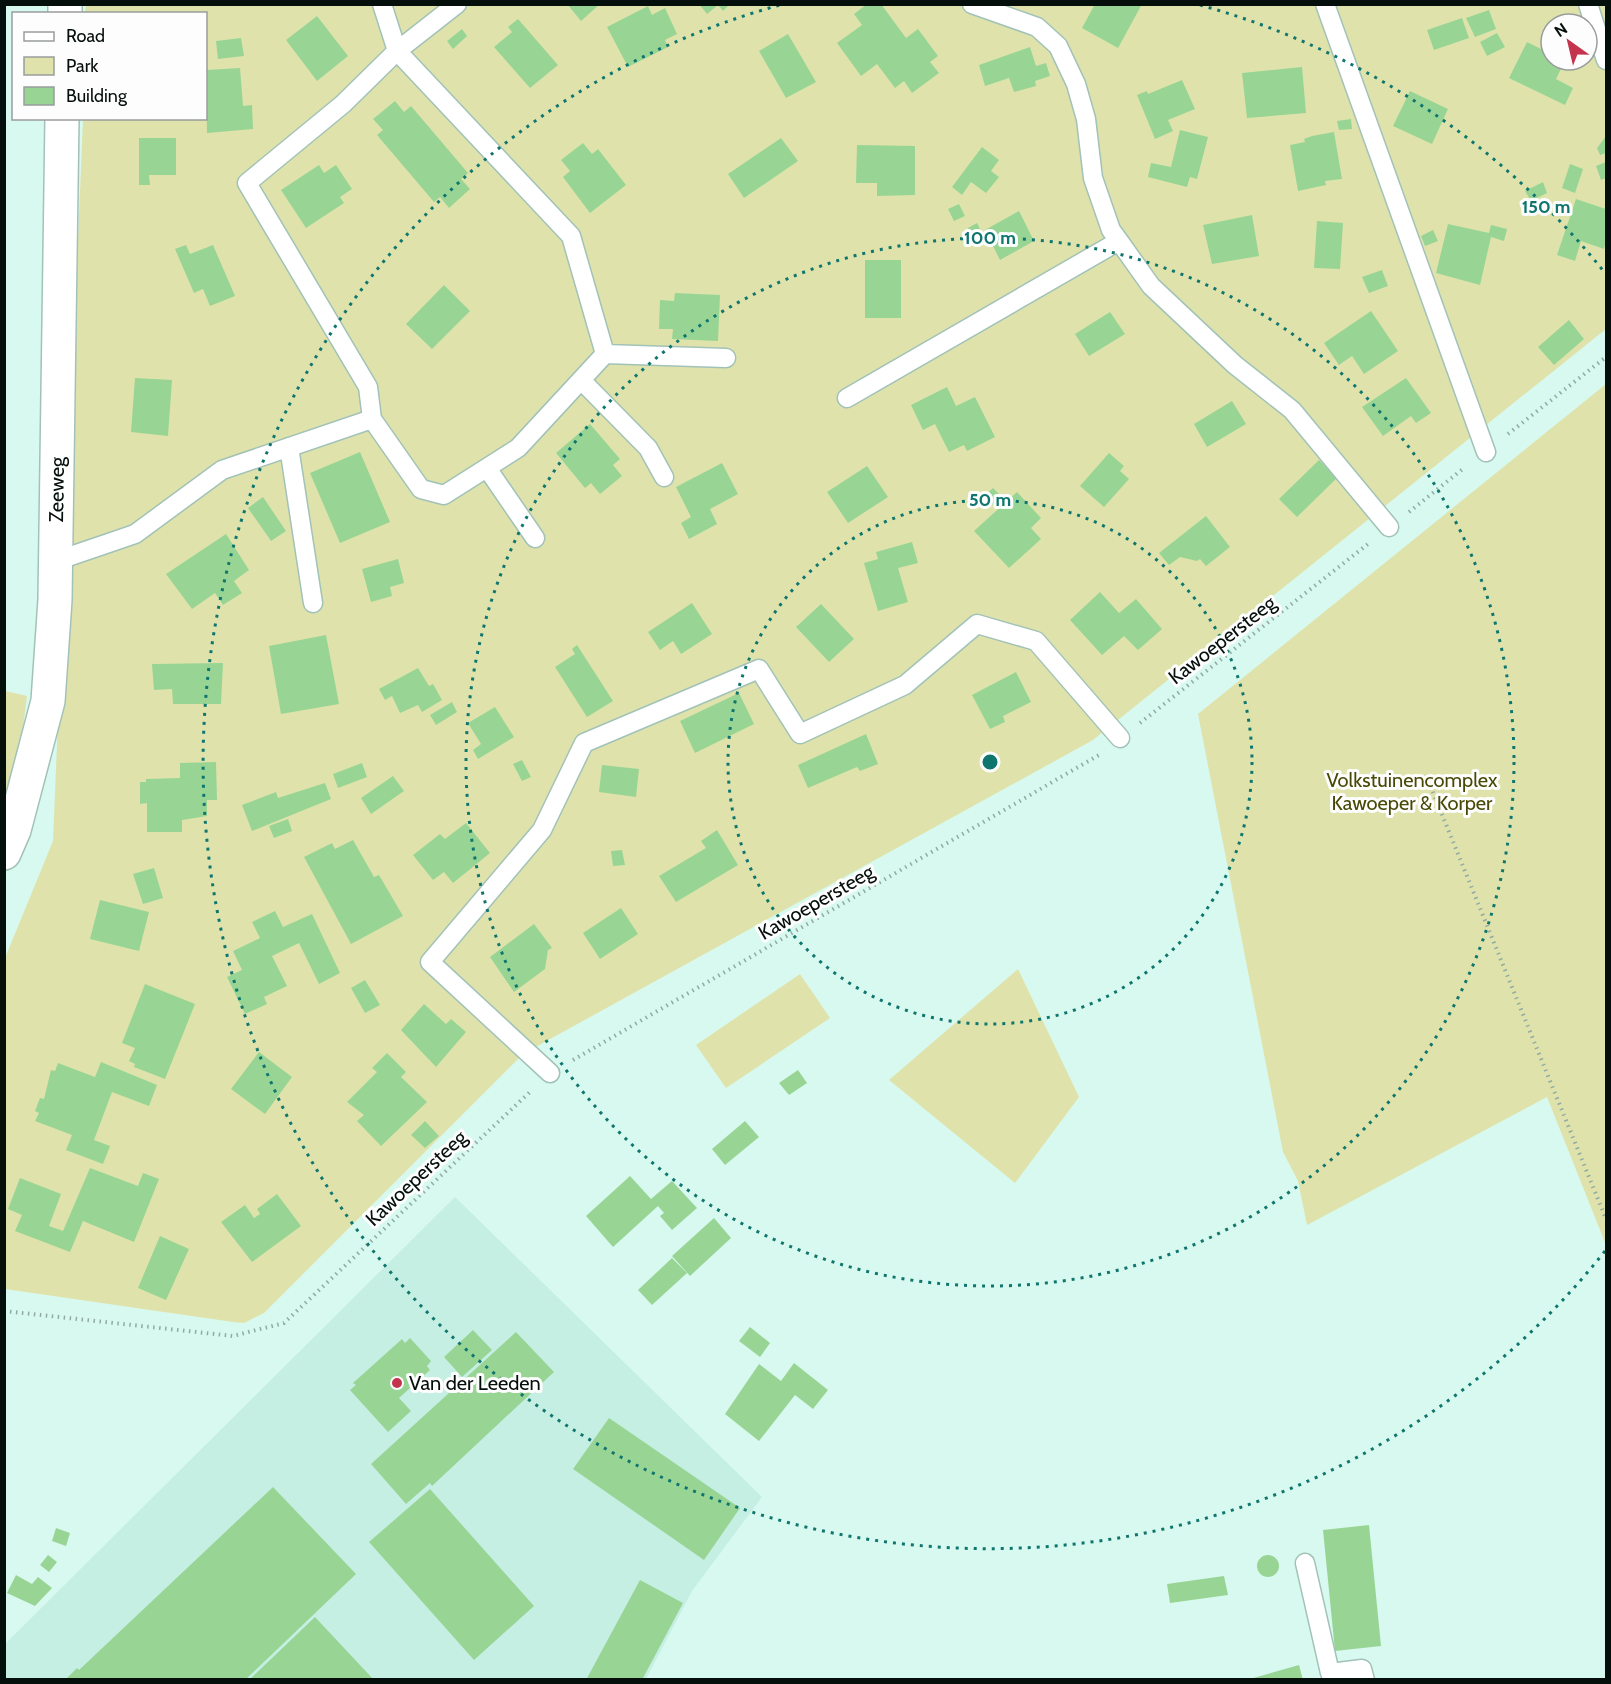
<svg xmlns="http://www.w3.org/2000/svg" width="1611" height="1684" font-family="Cabin,sans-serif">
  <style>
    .built { fill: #c5efe3 }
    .green { fill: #dfe3ab; fill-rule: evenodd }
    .building { fill: #98d595 }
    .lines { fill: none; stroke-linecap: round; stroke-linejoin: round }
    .lane-casing { stroke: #a2c2b8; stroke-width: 21 }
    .street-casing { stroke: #a2c2b8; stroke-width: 36 }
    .path { stroke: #91aba3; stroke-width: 4; stroke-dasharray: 1.5 4.5; stroke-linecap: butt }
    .lane { stroke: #fff; stroke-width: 18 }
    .street { stroke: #fff; stroke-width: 33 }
    .ring { fill: none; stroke: #0f766e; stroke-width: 3; stroke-dasharray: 3 6 }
    .poi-dot { fill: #c4344d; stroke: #fdfdfd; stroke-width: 2 }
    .labels { text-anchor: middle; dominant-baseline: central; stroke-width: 6; stroke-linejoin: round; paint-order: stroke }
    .street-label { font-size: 20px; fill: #040e0b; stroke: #fdfdfd }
    .park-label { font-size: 20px; fill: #484906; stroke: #fdfdfd }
    .poi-label { font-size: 20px; fill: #040e0b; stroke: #fdfdfd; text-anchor: start }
    .centre { fill: #0f766e; stroke: #fdfdfd; stroke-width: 3 }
    .ring-label { font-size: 18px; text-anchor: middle; font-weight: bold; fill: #0f766e; stroke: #fdfdfd; stroke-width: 6; stroke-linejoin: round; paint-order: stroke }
  </style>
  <rect width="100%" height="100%" fill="#d8f9ef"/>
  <path class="built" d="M 455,1197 L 762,1497 L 692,1591 L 646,1679 L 5,1680 L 5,1644 Z"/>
  <path class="green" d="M 86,5 L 1606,5 L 1606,329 L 1093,740 L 523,1054 L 264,1313 L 244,1323 L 233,1322 L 5,1289 L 5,958 L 53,841 L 83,119 L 206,118 L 206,14 L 85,13 ZM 1551,24 L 1587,24 L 1587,60 L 1551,60 Z
    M 1606,384 L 1606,1245 L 1547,1097 L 1307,1225 L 1298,1181 L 1283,1152 L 1198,714 Z
    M 5,691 L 27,696 L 19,761 L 5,803 Z
    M 1018,969 L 1079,1097 L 1015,1183 L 889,1080 Z
    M 800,974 L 830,1018 L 726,1088 L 696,1045 Z"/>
  <path class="building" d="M 567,4 L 600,4 L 581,21 Z
    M 699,4 L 730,4 L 723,11 L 718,5 L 707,14 Z
    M 867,4 L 881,4 L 906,38 L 918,29 L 938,56 L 930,62 L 939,73 L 912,93 L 904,81 L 895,88 L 877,64 L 861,76 L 837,43 L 862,25 L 854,14 Z
    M 1095,4 L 1142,4 L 1118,48 L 1082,28 Z
    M 648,6 L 652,15 L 665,8 L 677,34 L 665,40 L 668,47 L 628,67 L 607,27 Z
    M 1489,10 L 1496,29 L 1475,37 L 1466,18 Z
    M 317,16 L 348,56 L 317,81 L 286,40 Z
    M 1462,18 L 1469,38 L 1434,50 L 1427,30 Z
    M 518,19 L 558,65 L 530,88 L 494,47 L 512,32 L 508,27 Z
    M 462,29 L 467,36 L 453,49 L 447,41 Z
    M 1497,33 L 1505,47 L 1487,56 L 1480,42 Z
    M 788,34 L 816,82 L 786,98 L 759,51 Z
    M 241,38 L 244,56 L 218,59 L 216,41 Z
    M 1527,42 L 1551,54 L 1551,60 L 1565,61 L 1556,79 L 1573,88 L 1565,105 L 1509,78 Z
    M 1030,47 L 1036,66 L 1046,63 L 1050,76 L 1035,81 L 1036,86 L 1014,92 L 1009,78 L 985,86 L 979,65 Z
    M 1302,67 L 1306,113 L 1247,118 L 1242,73 Z
    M 240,68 L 243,106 L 252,105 L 253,129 L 207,133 L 206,70 Z
    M 1182,80 L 1195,109 L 1168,120 L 1173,131 L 1155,139 L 1137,95 L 1147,91 L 1148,94 Z
    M 1410,91 L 1448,109 L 1432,144 L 1393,126 Z
    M 395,101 L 404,112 L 411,106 L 468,173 L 461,179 L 470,189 L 449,208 L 440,197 L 434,202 L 377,135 L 383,130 L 373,119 Z
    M 1351,119 L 1352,129 L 1339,130 L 1337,121 Z
    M 1180,130 L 1208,137 L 1197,179 L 1190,177 L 1187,187 L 1148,177 L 1151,163 L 1171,167 Z
    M 1334,132 L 1342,179 L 1325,181 L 1326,185 L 1298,191 L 1290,145 L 1305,142 L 1304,139 L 1312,136 Z
    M 1606,136 L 1606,153 L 1600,155 L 1597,148 Z
    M 139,138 L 176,138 L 176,175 L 149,175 L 150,185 L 139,185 Z
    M 781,138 L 798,161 L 744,198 L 728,174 Z
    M 583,143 L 592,154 L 598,149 L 626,185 L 590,213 L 563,177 L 570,171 L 561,160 Z
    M 857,145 L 915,146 L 915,195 L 877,196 L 877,183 L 856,183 Z
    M 982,147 L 999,160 L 991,171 L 999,177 L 986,193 L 971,182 L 962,195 L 952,187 Z
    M 1606,162 L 1606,178 L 1601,180 L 1596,166 Z
    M 1570,164 L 1583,169 L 1575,193 L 1562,188 Z
    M 319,165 L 324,173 L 336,165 L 352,189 L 340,197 L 344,203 L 306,228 L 281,190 Z
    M 1543,182 L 1547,193 L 1531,201 L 1525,191 Z
    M 1576,199 L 1606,209 L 1606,241 L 1604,249 L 1581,241 L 1575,261 L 1557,255 Z
    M 959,204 L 965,216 L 954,221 L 948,209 Z
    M 1019,211 L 1034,241 L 1000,260 L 985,230 Z
    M 1252,215 L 1259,256 L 1212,264 L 1203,225 Z
    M 1317,221 L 1343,223 L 1340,269 L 1314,268 Z
    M 977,223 L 982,233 L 973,238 L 968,228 Z
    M 1448,224 L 1489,233 L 1491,225 L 1507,229 L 1504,241 L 1491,237 L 1480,285 L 1436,273 Z
    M 1433,230 L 1438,241 L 1425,246 L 1421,236 Z
    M 186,245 L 190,254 L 213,245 L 235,296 L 210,306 L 203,289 L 194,293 L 175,249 Z
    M 865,260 L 901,260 L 901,318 L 865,318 Z
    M 1382,270 L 1388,286 L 1369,293 L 1362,277 Z
    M 444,285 L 470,311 L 432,349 L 406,324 Z
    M 675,293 L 720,295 L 718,341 L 672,339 L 673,329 L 659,329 L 660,300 L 674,301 Z
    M 1371,311 L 1398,351 L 1364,374 L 1352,356 L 1339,365 L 1324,343 Z
    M 1110,312 L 1125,334 L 1089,356 L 1075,334 Z
    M 1569,320 L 1584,339 L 1554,365 L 1538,347 Z
    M 135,378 L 172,380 L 168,436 L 131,432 Z
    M 1406,378 L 1431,413 L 1416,423 L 1411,416 L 1383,436 L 1362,407 Z
    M 947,387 L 956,406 L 975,397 L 995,437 L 967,451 L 964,445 L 949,452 L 935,424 L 923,430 L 911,405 Z
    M 1232,401 L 1246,424 L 1207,447 L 1194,424 Z
    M 590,424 L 620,459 L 613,465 L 622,476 L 600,494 L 591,483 L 585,488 L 556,453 Z
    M 360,452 L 390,522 L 340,543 L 310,473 Z
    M 1109,453 L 1124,466 L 1120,471 L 1129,479 L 1104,507 L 1080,486 Z
    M 1319,460 L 1337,478 L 1297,517 L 1279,499 Z
    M 722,463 L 738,494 L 710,509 L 717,524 L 689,539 L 681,523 L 691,517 L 676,487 Z
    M 867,466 L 888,497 L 848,523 L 827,492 Z
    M 993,488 L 1001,496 L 991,506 L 983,497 Z
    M 1017,492 L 1041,518 L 1031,528 L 1041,539 L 1009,568 L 974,531 Z
    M 263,497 L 286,531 L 271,541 L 248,508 Z
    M 1206,516 L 1230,547 L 1206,566 L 1200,559 L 1197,561 L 1180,557 L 1169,565 L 1159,553 Z
    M 226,534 L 249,570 L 234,581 L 242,593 L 223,605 L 215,593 L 192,609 L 166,574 Z
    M 912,542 L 918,563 L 898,568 L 908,602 L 878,611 L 864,563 L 878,559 L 876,552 Z
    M 398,559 L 404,583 L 390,587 L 392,596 L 371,602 L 362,569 Z
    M 1100,592 L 1119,613 L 1136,599 L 1162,629 L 1138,650 L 1124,636 L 1102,655 L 1070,620 Z
    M 692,603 L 712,634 L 681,654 L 673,641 L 660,650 L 648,632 Z
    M 821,604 L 854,639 L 829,662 L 796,627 Z
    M 326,635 L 339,704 L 281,714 L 269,646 Z
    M 577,645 L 613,701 L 587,717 L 555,667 L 575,654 L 572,649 Z
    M 223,663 L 221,704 L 173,704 L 172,689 L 154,690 L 152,664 Z
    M 418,668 L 429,686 L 433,684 L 442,700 L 422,712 L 418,705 L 400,713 L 392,696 L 385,700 L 379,689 Z
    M 1016,672 L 1031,702 L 1003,716 L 1005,722 L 990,729 L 972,695 Z
    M 739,693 L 754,724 L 695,753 L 680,721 Z
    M 452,702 L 457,712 L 436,725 L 430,715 Z
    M 495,707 L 514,737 L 478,759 L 473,750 L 481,744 L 468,723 Z
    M 866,734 L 878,764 L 860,771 L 857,767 L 808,788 L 798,765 Z
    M 522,760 L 531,777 L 522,781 L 513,764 Z
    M 216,762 L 217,800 L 207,800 L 207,816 L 182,820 L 182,832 L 147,832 L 147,803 L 140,804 L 140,782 L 146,782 L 146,779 L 180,778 L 180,763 Z
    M 362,763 L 367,777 L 338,788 L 333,774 Z
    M 602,765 L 639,769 L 636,797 L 599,792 Z
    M 393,776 L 404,791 L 371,814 L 361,798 Z
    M 325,783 L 331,799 L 252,831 L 242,805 L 276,792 L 278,798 Z
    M 288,819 L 292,831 L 274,838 L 269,826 Z
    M 466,823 L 490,853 L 453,883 L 444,872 L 433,880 L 413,855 L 440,834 L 445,839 Z
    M 717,830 L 738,865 L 676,902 L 659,876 L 706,848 L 701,841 Z
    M 353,840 L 374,877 L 379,875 L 403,916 L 351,944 L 304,857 L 332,843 L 335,849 Z
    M 622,850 L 625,865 L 613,866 L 611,851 Z
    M 154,868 L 163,898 L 143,904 L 133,874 Z
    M 100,900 L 149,912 L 139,951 L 90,939 Z
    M 621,908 L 638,934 L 600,959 L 583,933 Z
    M 275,911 L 283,927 L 312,914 L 340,973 L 319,984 L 299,943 L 272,956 L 287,986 L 264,997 L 267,1004 L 245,1014 L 227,977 L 242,970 L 233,951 L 260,938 L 252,922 Z
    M 534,924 L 552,948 L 548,950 L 545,969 L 514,992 L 490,957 Z
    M 365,980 L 380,1005 L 365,1013 L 351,988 Z
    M 145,984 L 195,1004 L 165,1079 L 134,1067 L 135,1064 L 129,1061 L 135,1048 L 122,1043 Z
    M 424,1004 L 446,1024 L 451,1019 L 466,1032 L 436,1067 L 401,1030 Z
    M 259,1052 L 292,1077 L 265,1114 L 231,1089 Z
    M 387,1053 L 406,1072 L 401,1077 L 427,1102 L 381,1146 L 357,1121 L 364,1115 L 347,1102 L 377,1072 L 372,1068 Z
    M 101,1062 L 157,1085 L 149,1106 L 112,1092 L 94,1140 L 110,1146 L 103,1164 L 66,1150 L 72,1135 L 35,1121 L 39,1113 L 35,1111 L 40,1098 L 44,1099 L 51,1070 L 55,1071 L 58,1063 L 95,1077 Z
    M 798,1070 L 807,1083 L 789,1095 L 779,1083 Z
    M 425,1121 L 439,1136 L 425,1148 L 411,1135 Z
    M 745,1121 L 759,1137 L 725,1165 L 712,1149 Z
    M 90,1168 L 138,1186 L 143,1173 L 159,1179 L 134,1242 L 83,1221 L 70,1252 L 15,1231 L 22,1215 L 8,1209 L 20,1178 L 61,1194 L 49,1226 L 63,1231 Z
    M 630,1176 L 651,1199 L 672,1181 L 697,1208 L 672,1230 L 660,1216 L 664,1213 L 658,1206 L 613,1247 L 586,1216 Z
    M 277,1194 L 301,1226 L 252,1262 L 221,1222 L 245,1205 L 254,1218 L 260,1214 L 257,1209 Z
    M 714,1218 L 731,1238 L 690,1276 L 672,1256 Z
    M 160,1236 L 189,1249 L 166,1300 L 138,1288 Z
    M 672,1258 L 687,1273 L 652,1305 L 638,1290 Z
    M 750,1327 L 770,1343 L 760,1357 L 739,1341 Z
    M 473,1330 L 492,1350 L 462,1377 L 444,1357 Z
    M 516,1332 L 554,1372 L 432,1486 L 430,1483 L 406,1504 L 371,1464 Z
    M 410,1338 L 431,1361 L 427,1366 L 430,1370 L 399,1398 L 411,1411 L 388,1432 L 350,1390 L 356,1385 L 353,1383 L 402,1339 L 405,1343 Z
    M 794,1363 L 828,1390 L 813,1409 L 795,1395 L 759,1441 L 725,1414 L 759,1364 L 781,1381 Z
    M 609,1418 L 740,1508 L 704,1560 L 573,1469 Z
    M 273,1487 L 356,1574 L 245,1680 L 65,1680 L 77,1668 L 79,1670 Z
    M 430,1489 L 534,1606 L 474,1660 L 369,1542 Z
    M 1369,1525 L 1381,1646 L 1335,1651 L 1323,1530 Z
    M 56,1528 L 70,1533 L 66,1546 L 52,1541 Z
    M 48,1555 L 57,1562 L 49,1572 L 40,1565 Z
    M1257 1566a11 11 0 1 1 22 0a11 11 0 1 1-22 0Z
    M 16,1575 L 32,1584 L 38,1577 L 52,1588 L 35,1606 L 7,1593 Z
    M 1224,1576 L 1228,1595 L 1170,1603 L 1167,1584 Z
    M 640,1580 L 683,1603 L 642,1680 L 586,1680 Z
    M 315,1617 L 374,1680 L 249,1680 Z
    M 1299,1665 L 1303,1680 L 1250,1680 L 1250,1679 Z"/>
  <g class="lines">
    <defs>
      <path id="lane" d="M 382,4 L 397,51 L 457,4
        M 972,4 L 1037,27 L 1058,46 L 1076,84 L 1086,119 L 1093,178 L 1111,230 L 1119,241 L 1151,286 L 1235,365 L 1292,410 L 1389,527
        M 1325,4 L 1486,452
        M 1588,4 L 1606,60
        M 581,380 L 648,448 L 664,477
        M 847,398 L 1119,241
        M 372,419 L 421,489 L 444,495 L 518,448 L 605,354 L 726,358
        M 289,447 L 313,603
        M 487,468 L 535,538
        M 56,561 L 135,534 L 222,470 L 372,419 L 368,387 L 247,183 L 343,104 L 397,51 L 571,236 L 605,354
        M 550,1073 L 430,962 L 542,830 L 584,743 L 759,669 L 800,734 L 905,685 L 977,624 L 1036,641 L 1120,738
        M 1305,1563 L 1330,1673 L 1362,1669 L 1365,1680"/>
      <g id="street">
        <path d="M 65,14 L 65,4"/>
        <path id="s1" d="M 4,853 L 14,830 L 48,701 L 55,600 L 62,118"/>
      </g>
    </defs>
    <use href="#lane" class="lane-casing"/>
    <use href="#street" class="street-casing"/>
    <path class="path" d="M 1508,434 L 1606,357
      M 1409,512 L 1464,468
      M 1140,723 L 1368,544
      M 1426,775 L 1606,1219
      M 573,1060 L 1099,755
      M 4,1311 L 233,1336 L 284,1323 L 531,1091"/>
    <use href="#lane" class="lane"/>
    <use href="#street" class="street"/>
  </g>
  <g class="ring">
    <circle cx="990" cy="762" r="262"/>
    <circle cx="990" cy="762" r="524"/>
    <path d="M1605 1251A786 786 0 1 1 780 5M1200 5A786 786 0 0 1 1605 273"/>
  </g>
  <circle class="poi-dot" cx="397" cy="1383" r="6"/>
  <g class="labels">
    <g class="street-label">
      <text stroke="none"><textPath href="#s1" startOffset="370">Zeeweg</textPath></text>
      <text transform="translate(1222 640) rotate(-38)">Kawoepersteeg</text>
      <text transform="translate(816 902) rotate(-30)">Kawoepersteeg</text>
      <text transform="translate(416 1178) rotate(-43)">Kawoepersteeg</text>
    </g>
    <g class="park-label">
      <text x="1412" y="780">Volkstuinencomplex<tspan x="1412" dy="23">Kawoeper &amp; Korper</tspan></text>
    </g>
    <g class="poi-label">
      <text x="409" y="1383">Van der Leeden</text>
    </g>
  </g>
  <circle cx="990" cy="762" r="9" class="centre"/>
  <g class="ring-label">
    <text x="1546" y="213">150 m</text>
    <text x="990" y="244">100 m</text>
    <text x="990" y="506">50 m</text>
  </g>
  <rect width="1611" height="1684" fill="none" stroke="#040e0b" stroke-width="12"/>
  <rect x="12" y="12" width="195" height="108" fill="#fdfdfd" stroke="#999d9c" stroke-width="1.5"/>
  <rect x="24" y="32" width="30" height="9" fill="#ffffff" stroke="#999d9c" stroke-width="1.5"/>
  <text x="66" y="42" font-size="18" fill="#040e0b">Road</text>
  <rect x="24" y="57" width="30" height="18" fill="#dfe3ab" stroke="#999d9c" stroke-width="1.5"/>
  <text x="66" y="72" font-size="18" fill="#040e0b">Park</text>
  <rect x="24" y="87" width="30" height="18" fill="#98d595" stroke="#999d9c" stroke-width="1.5"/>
  <text x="66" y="102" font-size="18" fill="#040e0b">Building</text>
  <g transform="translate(1569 42) rotate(326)"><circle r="28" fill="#fdfdfd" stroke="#999d9c" stroke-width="1.5"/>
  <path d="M0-4.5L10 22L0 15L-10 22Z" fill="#c4344d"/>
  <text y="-9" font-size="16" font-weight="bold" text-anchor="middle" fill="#040e0b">N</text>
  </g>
</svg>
